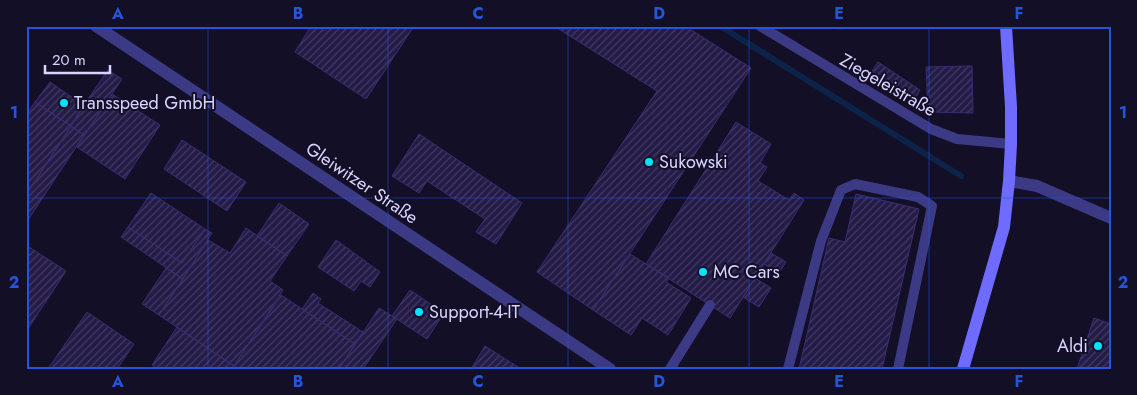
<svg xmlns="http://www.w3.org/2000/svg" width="1137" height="395" font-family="Jost,sans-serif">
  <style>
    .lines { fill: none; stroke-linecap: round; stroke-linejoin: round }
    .stream { stroke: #0c2248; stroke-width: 6 }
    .building { fill: url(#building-hatch); stroke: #3b2d73 }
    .lane { stroke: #3d3a85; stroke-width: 10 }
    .street { stroke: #3d3a85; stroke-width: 12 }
    .secondary { stroke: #6f6bff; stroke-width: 12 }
    .grid { fill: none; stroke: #2655da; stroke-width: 1; stroke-opacity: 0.55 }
    .poi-dot { fill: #00e5ff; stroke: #130f26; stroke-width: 2 }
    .labels { text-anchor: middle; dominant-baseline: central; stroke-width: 4; stroke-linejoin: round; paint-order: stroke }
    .street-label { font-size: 18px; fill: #d9d4ff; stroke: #130f26 }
    .poi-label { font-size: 18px; fill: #d9d4ff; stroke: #130f26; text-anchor: start }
    .neatline { fill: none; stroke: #2655da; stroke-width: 2 }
    .grid-label { font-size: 16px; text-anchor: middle; font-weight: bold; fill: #2655da }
  </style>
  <defs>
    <pattern id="building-hatch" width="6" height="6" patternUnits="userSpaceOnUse" patternTransform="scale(1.25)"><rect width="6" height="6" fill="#241b47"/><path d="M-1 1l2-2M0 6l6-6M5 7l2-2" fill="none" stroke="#433b63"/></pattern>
  </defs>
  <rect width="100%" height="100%" fill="#130f26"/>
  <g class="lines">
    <path class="stream" d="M 720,26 L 961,176"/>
  </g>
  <path class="building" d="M 311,26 L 316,26 L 325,31 L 328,26 L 414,26 L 366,99 L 295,52 Z
    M 554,26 L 685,26 L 751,68 L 593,310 L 537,272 L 657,91 Z
    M 878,62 L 920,90 L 912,104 L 869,76 Z
    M 972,66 L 973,113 L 928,112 L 926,67 Z
    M 108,70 L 122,79 L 102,109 L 88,99 Z
    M 50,82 L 83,105 L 71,126 L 35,102 Z
    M 112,94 L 160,125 L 125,179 L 77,147 Z
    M 88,99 L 102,109 L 84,135 L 71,126 Z
    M 35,102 L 71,126 L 26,195 L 26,115 Z
    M 736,122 L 771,144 L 760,163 L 767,167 L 758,181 L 789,200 L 794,193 L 804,200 L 730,318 L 646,264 Z
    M 71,126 L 84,135 L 26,223 L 26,195 Z
    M 419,134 L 522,203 L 496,244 L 476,232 L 485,219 L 427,181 L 419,193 L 392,176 Z
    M 182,140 L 246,182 L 227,211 L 164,169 Z
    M 151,193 L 205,229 L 182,263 L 128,227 Z
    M 856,194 L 919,209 L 882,369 L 799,369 L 829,238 L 845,242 Z
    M 279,203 L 309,224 L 287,256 L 257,236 Z
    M 128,227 L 182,263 L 205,229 L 212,233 L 183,279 L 121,237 Z
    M 246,228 L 287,256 L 270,281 L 283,290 L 234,366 L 159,315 L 208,240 L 230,253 Z
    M 336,240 L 380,272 L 370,287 L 361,281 L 354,291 L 318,267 Z
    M 26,245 L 66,271 L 26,332 Z
    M 771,253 L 786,262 L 779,273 L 764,264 Z
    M 630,254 L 669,278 L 666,282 L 691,298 L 668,335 L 642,318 L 631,335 L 593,310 Z
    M 166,268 L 183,279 L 159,315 L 142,304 Z
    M 755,278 L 771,288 L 759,307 L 743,297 Z
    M 410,290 L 444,313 L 427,339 L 392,316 Z
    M 313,293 L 321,299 L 318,303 L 363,332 L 355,344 L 302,309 Z
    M 281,295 L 355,344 L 339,369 L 239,369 L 234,366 Z
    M 379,308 L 397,319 L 363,369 L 339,369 Z
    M 87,312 L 134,344 L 117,369 L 48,369 Z
    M 1094,318 L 1111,324 L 1111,369 L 1077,369 Z
    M 177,327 L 234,366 L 232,369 L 158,369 L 152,365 Z
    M 485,346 L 521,369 L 471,369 Z"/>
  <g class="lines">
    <path class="lane" d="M 760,26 L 931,129 L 957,139 L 1011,144
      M 670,369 L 710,305
      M 788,369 L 821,241 L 841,190 L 855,184 L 918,197 L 932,206 L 898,369"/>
    <path class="street" d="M 96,26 L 610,369
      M 1009,181 L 1037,186 L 1111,218"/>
    <path class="secondary" d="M 963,369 L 1004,227 L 1009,181 L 1011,144 L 1011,107 L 1006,26"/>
  </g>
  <path class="grid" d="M 208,26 L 208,369M 388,26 L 388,369M 568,26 L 568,369M 749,26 L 749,369M 929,26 L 929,369M 26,198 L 1111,198"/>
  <g class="poi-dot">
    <circle cx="64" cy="103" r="5"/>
    <circle cx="649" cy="162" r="5"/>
    <circle cx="703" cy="272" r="5"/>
    <circle cx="419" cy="312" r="5"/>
    <circle cx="1098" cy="346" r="5"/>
  </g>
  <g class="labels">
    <g class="street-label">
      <text transform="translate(888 85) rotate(30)">Ziegeleistraße</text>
      <text transform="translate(362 183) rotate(34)">Gleiwitzer Straße</text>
    </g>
    <g class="poi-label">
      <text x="74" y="103">Transspeed GmbH</text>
      <text x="659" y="162">Sukowski</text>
      <text x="713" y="272">MC Cars</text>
      <text x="429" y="312">Support-4-IT</text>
      <text x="1088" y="346" text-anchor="end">Aldi</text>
    </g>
  </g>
  <rect width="1137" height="395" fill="none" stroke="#130f26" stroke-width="55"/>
  <path d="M45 65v8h65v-8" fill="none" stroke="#d9d4ff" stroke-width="2.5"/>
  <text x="52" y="65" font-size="15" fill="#d9d4ff" stroke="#130f26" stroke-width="4" paint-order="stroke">20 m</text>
  <rect x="28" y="28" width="1082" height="340" class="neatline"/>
  <g class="grid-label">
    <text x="118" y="19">A</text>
    <text x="298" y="19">B</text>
    <text x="478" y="19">C</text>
    <text x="659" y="19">D</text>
    <text x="839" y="19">E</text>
    <text x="1019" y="19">F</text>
    <text x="14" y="118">1</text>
    <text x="1123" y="118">1</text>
    <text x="14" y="288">2</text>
    <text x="1123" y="288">2</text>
    <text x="118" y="387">A</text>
    <text x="298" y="387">B</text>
    <text x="478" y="387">C</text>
    <text x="659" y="387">D</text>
    <text x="839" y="387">E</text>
    <text x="1019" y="387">F</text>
  </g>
</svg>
